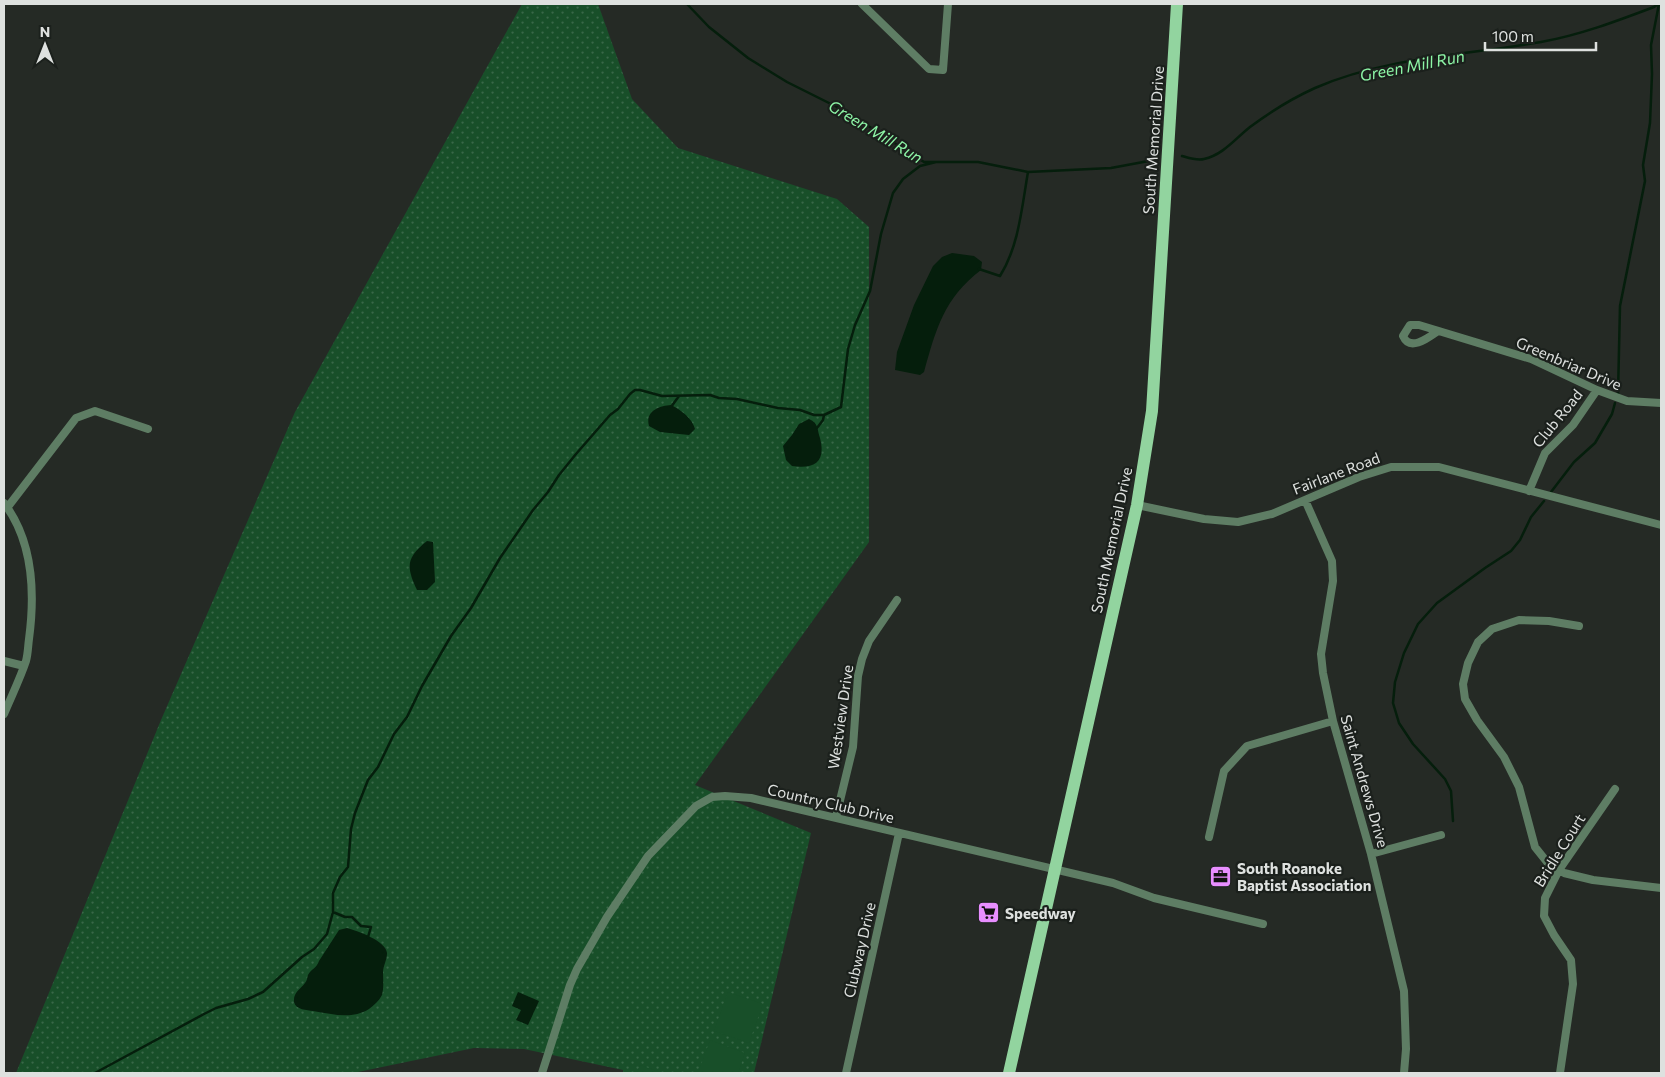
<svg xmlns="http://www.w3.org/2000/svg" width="1665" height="1077" font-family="Commissioner,sans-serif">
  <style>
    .grass { fill: url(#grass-dots) }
    .park { fill: #184f29 }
    .water { fill: #051e0c }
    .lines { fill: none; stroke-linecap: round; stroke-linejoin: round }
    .stream { stroke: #051e0c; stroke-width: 2.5 }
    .minor { stroke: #5e7d64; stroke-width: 8 }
    .primary { stroke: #92d49f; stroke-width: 12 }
    .labels { text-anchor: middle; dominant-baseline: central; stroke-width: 4.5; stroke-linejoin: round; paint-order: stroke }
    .street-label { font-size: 15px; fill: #dee1df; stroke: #1b201c }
    .poi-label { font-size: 15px; font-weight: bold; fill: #dee1df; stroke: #1b201c; text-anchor: start }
    .water-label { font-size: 16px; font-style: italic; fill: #8df5a6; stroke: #1b201c }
  </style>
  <defs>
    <pattern id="grass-dots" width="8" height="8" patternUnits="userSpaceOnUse" patternTransform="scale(1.25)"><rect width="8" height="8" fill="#184f29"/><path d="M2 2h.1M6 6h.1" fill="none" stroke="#396848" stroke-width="1.8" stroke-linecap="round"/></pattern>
  </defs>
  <rect width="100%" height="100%" fill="#252a25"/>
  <path class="grass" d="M 522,4 L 598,4 L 632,99 L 678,148 L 837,199 L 869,227 L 869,542 L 695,785 L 811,833 L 754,1073 L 623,1073 L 623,1070 L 524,1049 L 474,1048 L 353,1073 L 16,1073 L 161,720 L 295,412 Z"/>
  <path class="park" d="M 728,992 L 763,1004 L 749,1043 L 714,1031 Z
    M 710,1040 L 745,1053 L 738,1073 L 698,1073 Z
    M 640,1065 L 663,1073 L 637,1073 Z"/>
  <path class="water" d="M 952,253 L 974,256 L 982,262 L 981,270 C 944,298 936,329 924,372 L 920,375 L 895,370 L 897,352 L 914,305 L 933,266 L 942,257 Z
    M 671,405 C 681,410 692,418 695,429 L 689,435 L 660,432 L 649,426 C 645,411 659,406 671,405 Z
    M 809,419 C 819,423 817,430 820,438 C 826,462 815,469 792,466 L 786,460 L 783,446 L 792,435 L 799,424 Z
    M 427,541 L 433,542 L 435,582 L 427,590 L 417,590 C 406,566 406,558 427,541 Z
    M 347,928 C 358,931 386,941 387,953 C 387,960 383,966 383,972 C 383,980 384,987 382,995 C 379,1001 374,1005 369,1009 C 351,1020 333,1014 313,1011 C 307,1010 296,1010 294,1002 C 293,992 301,989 305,983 C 307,981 307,978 308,975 C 311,969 317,968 319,961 L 339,930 Z
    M 518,992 L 539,1001 L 528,1025 L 516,1020 L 521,1010 L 512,1006 Z"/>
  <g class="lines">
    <path class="stream" d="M 687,4 L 709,27 L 748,58 L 787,82 L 845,111 L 924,162 L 978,162 L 1028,172 L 1111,168 L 1154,160
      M 1182,156 C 1189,158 1197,161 1204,159 C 1223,155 1236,138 1250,127 C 1270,112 1293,98 1315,88 C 1386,57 1466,55 1541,42 C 1580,35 1617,21 1654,7 L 1658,4
      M 979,269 L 1000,276 C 1019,246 1022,206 1028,172
      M 1618,394 L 1620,306 L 1645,181 L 1643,165 L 1650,123 L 1652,74 L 1651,45 L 1659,4
      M 671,407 L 679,396
      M 817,428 L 823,420 L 824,415
      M 1551,492 L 1574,462 L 1595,443 L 1612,414 L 1615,403
      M 1453,821 L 1451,791 L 1445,779 L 1413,744 L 1399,723 L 1393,703 L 1395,682 L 1404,653 L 1418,624 L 1437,603 L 1485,568 L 1511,551 L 1520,540 L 1531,517 L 1544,501
      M 333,912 L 345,917 L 352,917 L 361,926 L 371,927 L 368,937
      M 95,1073 L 204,1014 L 216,1008 L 248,999 L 263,992 L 302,957 L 314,949 L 327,934 L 333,912 L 333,893 L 340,877 L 348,867 L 351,829 L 355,813 L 368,780 L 378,767 L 394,734 L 407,717 L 422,686 L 451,636 L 471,608 L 500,558 L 533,510 L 548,492 L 559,475 L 576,454 L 610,415 L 618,409 L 630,394 L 635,390 L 640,390 L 662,396 L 710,395 L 719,398 L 737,399 L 778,408 L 800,410 L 814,415 L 824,415 L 841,407 L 848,349 L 855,325 L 870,291 L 881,234 L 893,193 L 903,179 L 920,166 L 936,162"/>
    <path class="minor" d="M 862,4 L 929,69 L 943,70 L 948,4
      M 1438,331 C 1428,338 1410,352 1403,336 L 1410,325 L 1419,325 L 1531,359 L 1597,390 L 1627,401 L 1661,403
      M 1529,491 L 1545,453 L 1573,425 L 1597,390
      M 1305,500 L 1332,561 L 1333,581 L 1321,654 L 1323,673 L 1333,721 L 1371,854 L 1404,991 L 1406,1049 L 1404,1073
      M 4,503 C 33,541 35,594 29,639 C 28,646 28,654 26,661 C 20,679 11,697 4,714
      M 1137,505 L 1204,519 L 1238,522 L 1272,514 L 1359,477 L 1391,467 L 1439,467 L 1661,525
      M 7,508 L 76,418 L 95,411 L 148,429
      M 1579,626 L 1549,621 L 1519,620 L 1492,629 L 1478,642 L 1468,663 L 1463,684 L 1465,699 L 1477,720 L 1504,757 L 1519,787 L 1535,847 L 1547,862 L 1564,873 L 1593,880 L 1661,888
      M 4,661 L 24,666
      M 836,817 L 853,747 L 858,676 L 862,659 L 869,641 L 897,600
      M 1209,837 L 1224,771 L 1247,746 L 1333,721
      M 1371,854 L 1441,835
      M 542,1073 L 570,985 L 577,969 L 607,917 L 648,856 L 696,806 L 712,797 L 725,796 L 751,798 L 1113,883 L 1154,898 L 1263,924
      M 846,1073 L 899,833
      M 1560,1073 L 1573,984 L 1571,960 L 1554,935 L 1544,916 L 1545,898 L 1559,870 L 1615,789"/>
    <path class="primary" d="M 1009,1073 L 1137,505 L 1152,411 L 1177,4"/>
  </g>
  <defs>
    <symbol id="office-square" viewBox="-11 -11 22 22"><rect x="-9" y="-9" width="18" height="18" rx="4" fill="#e88eff" stroke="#1b201c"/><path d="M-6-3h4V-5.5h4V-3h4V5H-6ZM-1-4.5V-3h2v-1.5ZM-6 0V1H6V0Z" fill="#111"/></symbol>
    <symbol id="supermarket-square" viewBox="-11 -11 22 22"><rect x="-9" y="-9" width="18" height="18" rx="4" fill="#e88eff" stroke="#1b201c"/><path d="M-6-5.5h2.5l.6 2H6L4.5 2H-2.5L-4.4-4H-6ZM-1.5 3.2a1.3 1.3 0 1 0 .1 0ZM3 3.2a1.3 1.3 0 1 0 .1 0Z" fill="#111"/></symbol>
  </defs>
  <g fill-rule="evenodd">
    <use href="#office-square" x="1208" y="864" width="25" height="25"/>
    <use href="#supermarket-square" x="976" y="900" width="25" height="25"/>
  </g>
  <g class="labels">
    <g class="street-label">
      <text transform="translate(1153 140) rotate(-86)">South Memorial Drive</text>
      <text transform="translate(1569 363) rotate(23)">Greenbriar Drive</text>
      <text transform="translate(1557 418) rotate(-51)">Club Road</text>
      <text transform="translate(1336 473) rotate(-21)">Fairlane Road</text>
      <text transform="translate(1111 540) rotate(-78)">South Memorial Drive</text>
      <text transform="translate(840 717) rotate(-82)">Westview Drive</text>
      <text transform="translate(1365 781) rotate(74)">Saint Andrews Drive</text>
      <text transform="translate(831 803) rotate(13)">Country Club Drive</text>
      <text transform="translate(1559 850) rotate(-58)">Bridle Court</text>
      <text transform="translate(859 950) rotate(-77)">Clubway Drive</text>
    </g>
    <g class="poi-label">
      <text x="1237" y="868">South Roanoke<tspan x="1237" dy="17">Baptist Association</tspan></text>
      <text x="1005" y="913">Speedway</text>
    </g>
    <g class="water-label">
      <text transform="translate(1412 65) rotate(-11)">Green Mill Run</text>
      <text transform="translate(876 131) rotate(31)">Green Mill Run</text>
    </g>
  </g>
  <rect width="1665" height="1077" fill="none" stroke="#dee1df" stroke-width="10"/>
  <g transform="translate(45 45)" stroke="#1b201c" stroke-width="4" paint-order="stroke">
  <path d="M0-4L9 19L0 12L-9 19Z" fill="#dee1df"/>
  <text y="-8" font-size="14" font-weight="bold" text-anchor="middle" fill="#dee1df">N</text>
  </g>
  <path d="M1485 42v8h111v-8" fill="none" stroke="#dee1df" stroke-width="2.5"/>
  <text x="1492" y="42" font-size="15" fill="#dee1df" stroke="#1b201c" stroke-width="4" paint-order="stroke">100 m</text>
</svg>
